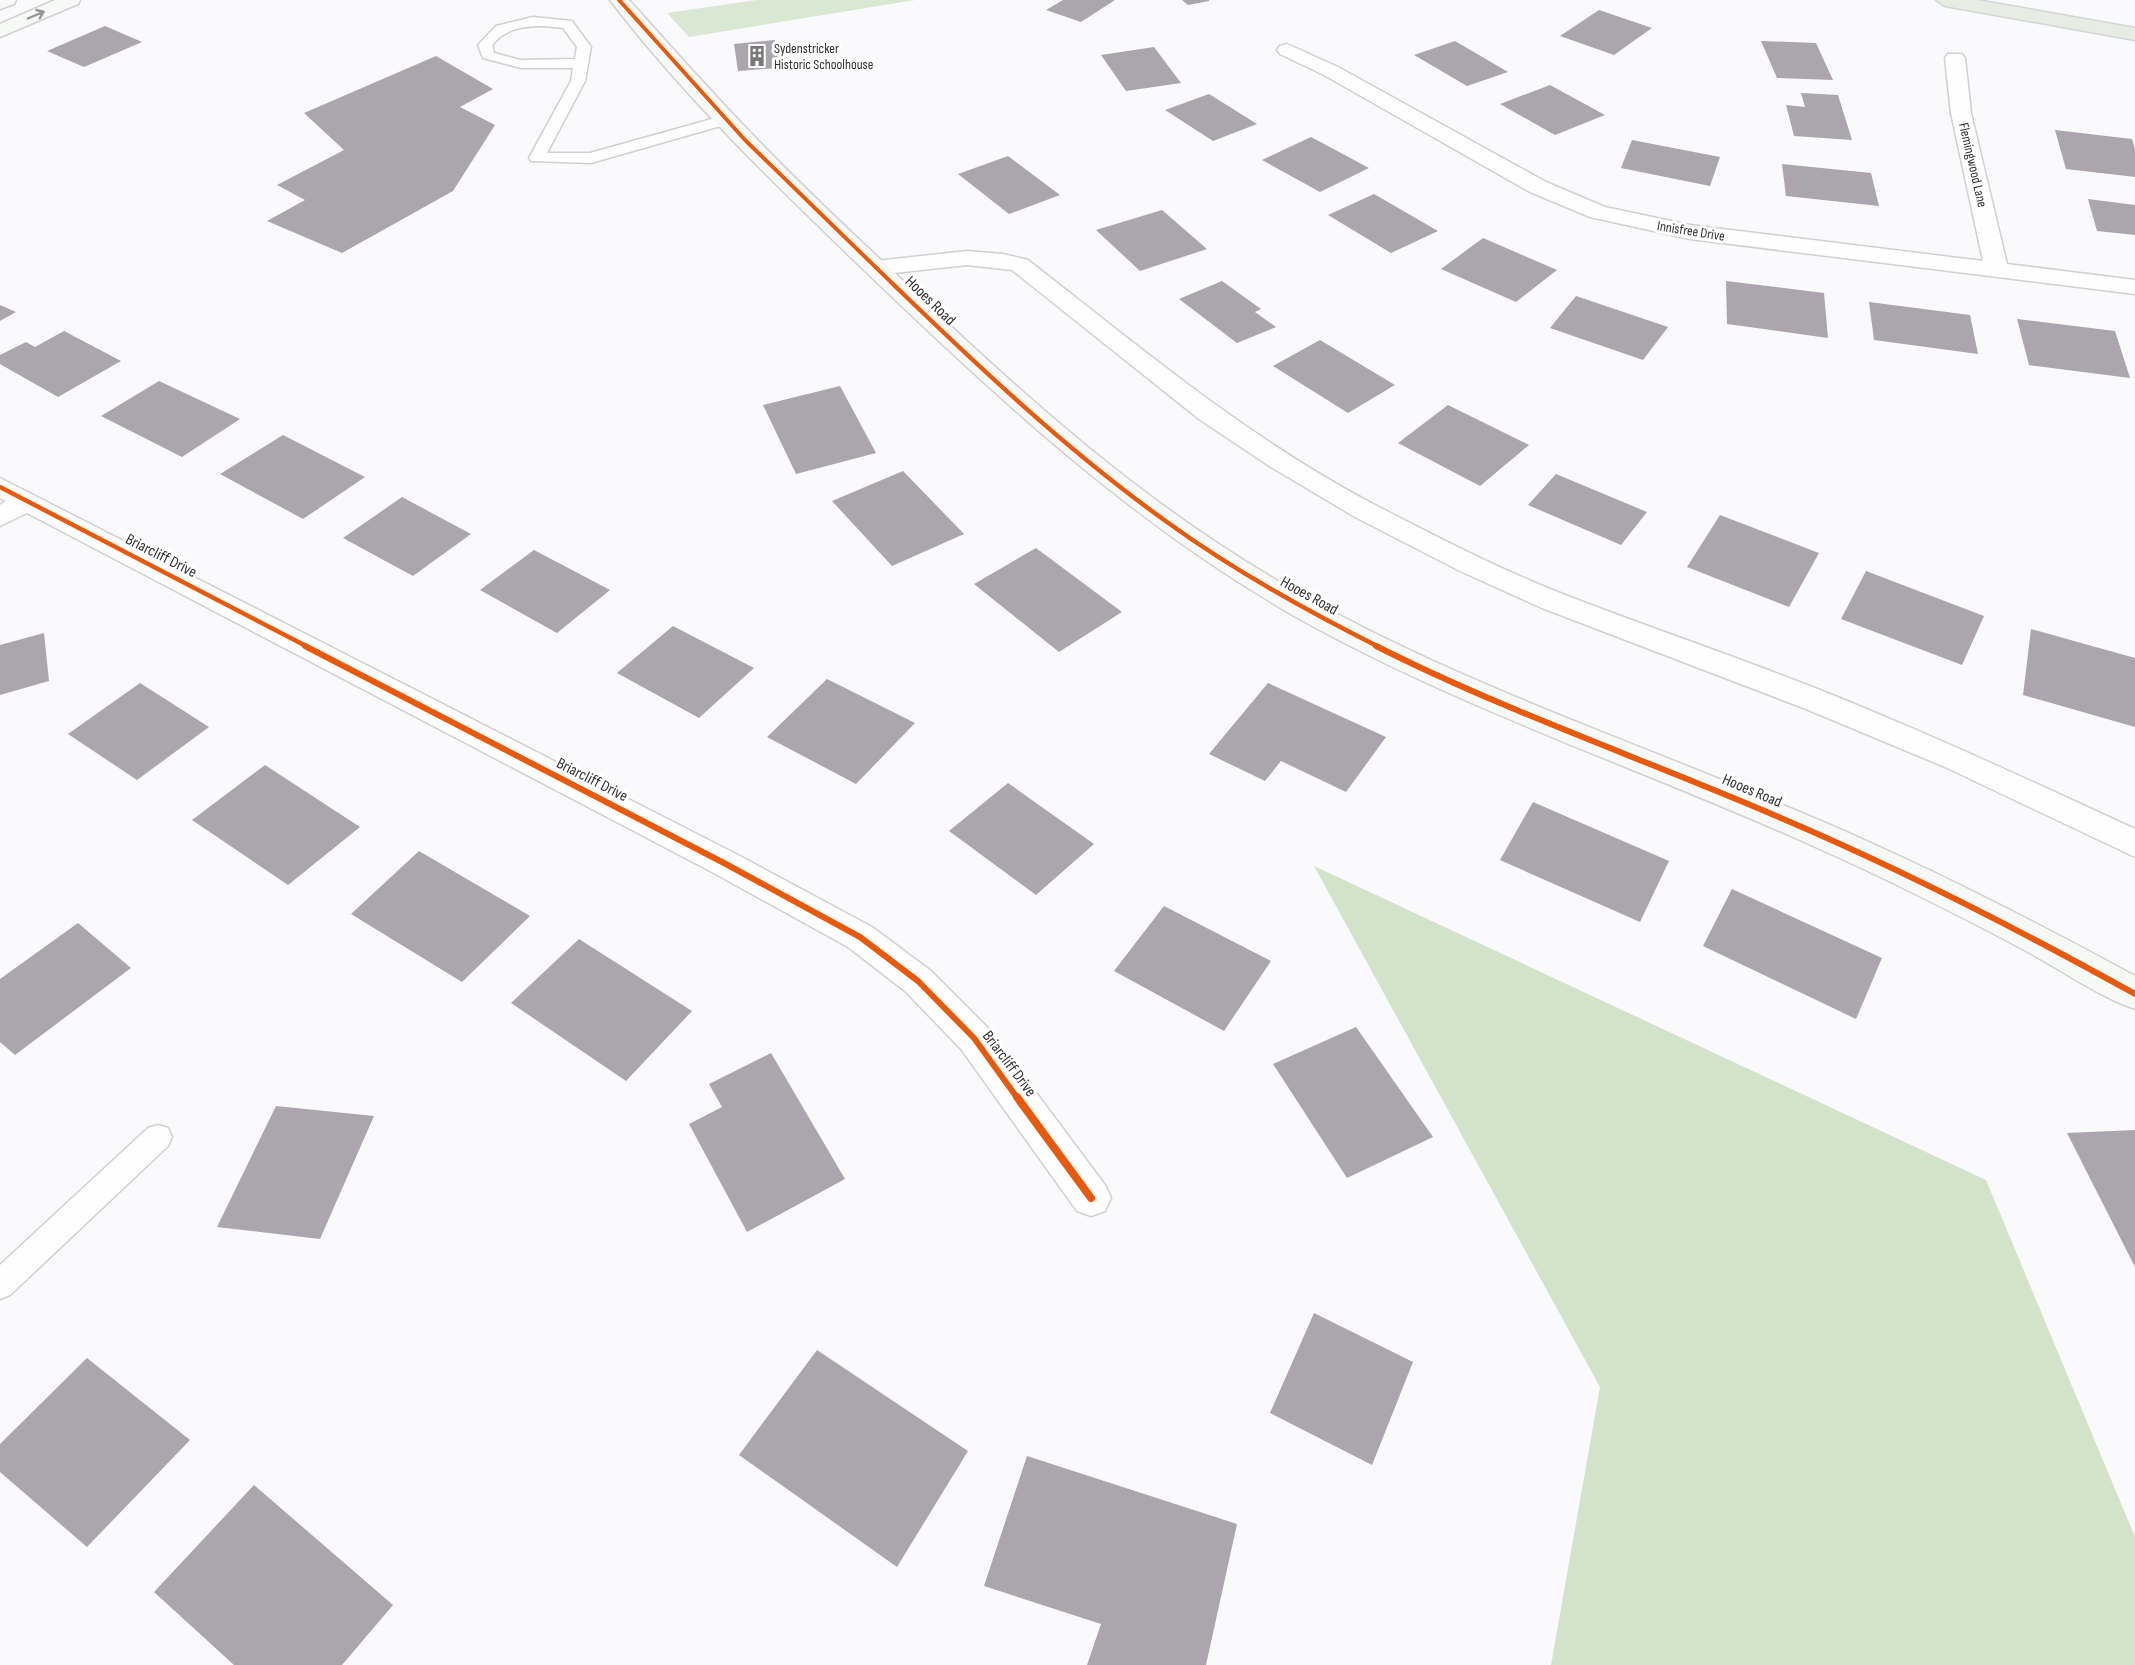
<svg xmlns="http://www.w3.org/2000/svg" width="2135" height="1665" font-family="'Sofia Sans Condensed',sans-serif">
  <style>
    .green { fill: #dae7d3 }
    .forest { fill: #d2e3ca }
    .building { fill: #aba5ad }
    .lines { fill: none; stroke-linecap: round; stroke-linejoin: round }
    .lane-casing { stroke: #d1d0d1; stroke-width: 3 }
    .street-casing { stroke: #d1d0d1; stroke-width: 3 }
    .secondary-casing { stroke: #d1d0d1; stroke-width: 3 }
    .highway-casing { stroke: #d5d4d5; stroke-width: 3 }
    .lane { fill: #fefefe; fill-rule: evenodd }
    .street { fill: #fefefe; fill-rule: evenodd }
    .secondary { fill: #f7f9f7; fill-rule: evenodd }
    .highway { fill: #e7ede4; fill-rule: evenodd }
    .cycleway-far3-casing { stroke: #fff; stroke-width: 6 }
    .cycleway-far2-casing { stroke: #fff; stroke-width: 8 }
    .cycleway-far1-casing { stroke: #fff; stroke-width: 10 }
    .cycleway-casing { stroke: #fff; stroke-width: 11 }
    .cycleway-far3 { stroke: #e8590c; stroke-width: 4 }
    .cycleway-far2 { stroke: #e8590c; stroke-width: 4.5 }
    .cycleway-far1 { stroke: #e8590c; stroke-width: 6 }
    .cycleway { stroke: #e8590c; stroke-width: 8 }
    .oneway { stroke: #959695 }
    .labels { text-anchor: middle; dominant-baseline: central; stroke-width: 6; stroke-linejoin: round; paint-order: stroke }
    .far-poi-label { font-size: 14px; fill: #333233; stroke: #fff; text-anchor: start }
    .far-street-label { font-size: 14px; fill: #333233; stroke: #fff }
    .street-label { font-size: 16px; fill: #333233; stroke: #fff }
  </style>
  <rect width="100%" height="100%" fill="#faf9fb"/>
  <path class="green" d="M 757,0 L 915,0 L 689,37 L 667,13 Z"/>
  <path class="forest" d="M 1314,866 L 1986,1180 L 2135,1537 L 2135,1665 L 1551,1665 L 1600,1387 Z"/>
  <path class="building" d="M 1063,0 L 1115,0 L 1081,22 L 1046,10 Z
    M 1182,0 L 1209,0 L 1209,1 L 1188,5 Z
    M 1599,10 L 1652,28 L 1614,55 L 1560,36 Z
    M 105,26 L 142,42 L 84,67 L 47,51 Z
    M 775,40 L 779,68 L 738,71 L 734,44 Z
    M 1455,41 L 1508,72 L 1467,86 L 1414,55 Z
    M 1761,41 L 1816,43 L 1833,80 L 1777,78 Z
    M 1154,47 L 1181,83 L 1126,91 L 1101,55 Z
    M 436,56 L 493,89 L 460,107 L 495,125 L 453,191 L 342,253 L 267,221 L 305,200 L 277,185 L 344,150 L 304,113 Z
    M 1550,85 L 1605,115 L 1555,135 L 1500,104 Z
    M 1801,93 L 1838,95 L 1852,140 L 1794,136 L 1786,105 L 1805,107 Z
    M 1209,94 L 1257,124 L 1213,141 L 1165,110 Z
    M 2055,130 L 2132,139 L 2135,149 L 2135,177 L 2066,169 Z
    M 1311,137 L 1369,168 L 1320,192 L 1262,160 Z
    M 1632,140 L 1720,157 L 1710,186 L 1621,168 Z
    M 1008,156 L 1060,195 L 1009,214 L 958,174 Z
    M 1782,164 L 1871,173 L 1879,206 L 1786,196 Z
    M 1374,194 L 1438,231 L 1391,253 L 1328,215 Z
    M 2088,199 L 2135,205 L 2135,235 L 2097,231 Z
    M 1162,210 L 1207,249 L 1140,271 L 1096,230 Z
    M 1483,238 L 1557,270 L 1516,302 L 1441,269 Z
    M 1222,281 L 1261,309 L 1255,312 L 1276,327 L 1237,343 L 1179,299 Z
    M 1726,281 L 1824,293 L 1828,338 L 1727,324 Z
    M 1576,296 L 1668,327 L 1643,360 L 1550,328 Z
    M 1869,302 L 1970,315 L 1978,354 L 1874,340 Z
    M 0,305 L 16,312 L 0,321 Z
    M 2017,319 L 2115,331 L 2130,378 L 2029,365 Z
    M 64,331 L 121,361 L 58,397 L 0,364 L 0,355 L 26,342 L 35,347 Z
    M 1320,340 L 1395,385 L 1348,413 L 1273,366 Z
    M 159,381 L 240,419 L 182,457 L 101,416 Z
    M 840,386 L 876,453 L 796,474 L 763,405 Z
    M 1448,405 L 1529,445 L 1480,486 L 1398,443 Z
    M 283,435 L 365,477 L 303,519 L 220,474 Z
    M 903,471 L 964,534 L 892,566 L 832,501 Z
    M 1556,474 L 1647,512 L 1621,545 L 1528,505 Z
    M 402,497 L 471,534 L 413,576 L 343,538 Z
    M 1720,515 L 1819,553 L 1789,607 L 1687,567 Z
    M 1036,548 L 1122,612 L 1059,652 L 974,584 Z
    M 534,550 L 610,590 L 557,633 L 480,590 Z
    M 1866,571 L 1984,616 L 1962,665 L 1841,619 Z
    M 673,626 L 754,668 L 699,718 L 617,673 Z
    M 2031,629 L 2135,658 L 2135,727 L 2023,695 Z
    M 44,633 L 49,681 L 0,695 L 0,645 Z
    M 827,679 L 915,723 L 856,784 L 767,737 Z
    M 140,683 L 209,727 L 137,780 L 68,734 Z
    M 1268,683 L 1386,737 L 1346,792 L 1281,761 L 1265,781 L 1209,754 Z
    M 265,765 L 360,827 L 288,885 L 192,820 Z
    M 1008,783 L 1094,844 L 1036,895 L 949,831 Z
    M 1533,802 L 1669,861 L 1640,922 L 1500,860 Z
    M 419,851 L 530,916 L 462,982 L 351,914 Z
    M 1732,889 L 1882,958 L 1856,1019 L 1703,946 Z
    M 1164,906 L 1271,961 L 1224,1031 L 1114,971 Z
    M 78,923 L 131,968 L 15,1055 L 0,1042 L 0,979 Z
    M 579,939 L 692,1011 L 626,1081 L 511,1003 Z
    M 1356,1027 L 1433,1137 L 1347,1178 L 1273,1064 Z
    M 771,1053 L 845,1179 L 747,1232 L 689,1124 L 722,1107 L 709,1084 Z
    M 276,1106 L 374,1116 L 320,1239 L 217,1227 Z
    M 2135,1130 L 2135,1267 L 2067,1133 Z
    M 1314,1313 L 1413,1362 L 1372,1465 L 1270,1413 Z
    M 817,1350 L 968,1451 L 897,1567 L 739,1455 Z
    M 87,1358 L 190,1440 L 87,1547 L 0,1472 L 0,1444 Z
    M 1027,1456 L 1237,1524 L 1206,1665 L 1087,1665 L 1101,1624 L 984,1586 Z
    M 254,1485 L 393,1605 L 342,1665 L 234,1665 L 154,1592 Z"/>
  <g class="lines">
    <defs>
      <path id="lane" d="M 533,17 L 572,21 L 591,47 L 585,81 L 547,153 L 590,153 L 726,115 L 734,120 L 731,123 L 591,163 L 531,161 L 529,158 L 571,81 L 573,68 L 521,68 L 483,58 L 478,45 L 496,26 ZM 545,26 L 563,28 L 577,47 L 575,59 L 521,60 L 494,53 L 492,45 C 506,28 524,26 545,26 Z
        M 158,1125 L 168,1128 L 172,1137 L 168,1146 L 10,1295 L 0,1299 L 0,1265 L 148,1128 Z"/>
      <path id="street" d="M 1287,44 L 1338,67 L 1546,182 L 1605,207 L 1690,225 L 1983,261 L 1951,113 L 1945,58 L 1948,54 L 1962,54 L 1965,58 L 1971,113 L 2007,264 L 2135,280 L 2135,294 L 1690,239 L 1590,217 L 1530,192 L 1324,75 L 1280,54 L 1277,50 L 1280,46 Z
        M 967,251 L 1003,254 L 1028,260 C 1141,348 1250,440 1377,506 C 1439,538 1501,570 1565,595 C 1653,629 1743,659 1830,694 C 1934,736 2034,782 2135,829 L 2135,857 L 1945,767 L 1806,709 L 1542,608 L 1460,571 L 1355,517 L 1271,467 L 1199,419 L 1012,270 L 967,265 L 876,275 L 868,273 L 864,268 L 868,263 L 876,261 Z
        M 0,478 L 736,854 L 872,927 L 931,971 L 987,1027 L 1105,1185 L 1111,1198 L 1105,1211 L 1091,1216 L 1077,1211 L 961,1049 L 905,991 L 848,947 L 712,872 L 27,513 L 0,526 L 0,505 L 6,501 L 0,498 Z"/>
      <path id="secondary" d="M 0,0 L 16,0 L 14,4 L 0,9 Z
        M 55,0 L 80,0 L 78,4 L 0,37 L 0,24 Z
        M 610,0 L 629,0 C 670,45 710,91 753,135 C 805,190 861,241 917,294 C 1027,399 1141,500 1273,578 C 1436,675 1617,735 1790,808 C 1909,857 2023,915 2135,976 L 2135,1009 C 2098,996 2063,971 2028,952 C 1957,914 1885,878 1811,845 C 1647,771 1475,714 1316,628 C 1145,535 1005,405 865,271 C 776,185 685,98 610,0 Z"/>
      <path id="highway" d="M 1936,0 L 1977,0 L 2135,28 L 2135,40 L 1945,6 Z"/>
    </defs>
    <use href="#lane" class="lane-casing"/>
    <use href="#street" class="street-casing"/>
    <use href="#secondary" class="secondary-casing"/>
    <use href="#highway" class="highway-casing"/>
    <use href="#lane" class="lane"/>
    <use href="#street" class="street"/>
    <use href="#secondary" class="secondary"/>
    <use href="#highway" class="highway"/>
    <defs>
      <path id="cycleway-far3" d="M 619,0 L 745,140 L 896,287"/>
      <path id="cycleway-far2" d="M 895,286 C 981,369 1069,452 1167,522 C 1233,570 1305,610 1379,647
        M 0,487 L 308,647"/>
      <path id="cycleway-far1" d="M 305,646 L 724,863 L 860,937 L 918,981 L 974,1038 L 1018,1099
        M 1376,646 C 1507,712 1647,760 1781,818 C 1903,870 2020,930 2135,994"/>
      <path id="cycleway" d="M 1017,1097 L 1091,1198"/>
    </defs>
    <use href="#cycleway-far3" class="cycleway-far3-casing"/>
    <use href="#cycleway-far2" class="cycleway-far2-casing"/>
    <use href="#cycleway-far1" class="cycleway-far1-casing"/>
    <use href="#cycleway" class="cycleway-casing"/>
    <use href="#cycleway-far3" class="cycleway-far3"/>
    <use href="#cycleway-far2" class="cycleway-far2"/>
    <use href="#cycleway-far1" class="cycleway-far1"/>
    <use href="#cycleway" class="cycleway"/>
  </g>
  <defs><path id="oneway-shaft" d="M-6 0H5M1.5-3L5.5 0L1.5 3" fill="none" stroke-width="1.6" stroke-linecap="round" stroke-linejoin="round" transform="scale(1.5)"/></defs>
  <use class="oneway" href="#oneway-shaft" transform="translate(36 15) rotate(-23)"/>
  <defs>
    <symbol id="building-bare" viewBox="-9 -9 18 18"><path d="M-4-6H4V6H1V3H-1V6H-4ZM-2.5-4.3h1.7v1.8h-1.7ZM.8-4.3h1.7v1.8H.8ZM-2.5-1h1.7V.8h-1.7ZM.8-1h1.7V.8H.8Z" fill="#797879" stroke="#fff" stroke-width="2.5" paint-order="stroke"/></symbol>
  </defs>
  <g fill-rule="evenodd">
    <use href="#building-bare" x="742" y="41" width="30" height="30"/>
  </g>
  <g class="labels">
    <g class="far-poi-label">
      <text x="774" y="48">Sydenstricker<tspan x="774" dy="16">Historic Schoolhouse</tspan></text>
    </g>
    <g class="far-street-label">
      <text transform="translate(1973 165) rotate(77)">Flemingwood Lane</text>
      <text transform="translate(1691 231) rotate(9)">Innisfree Drive</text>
    </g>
    <g class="street-label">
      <text transform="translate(930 301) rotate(44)">Hooes Road</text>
      <text transform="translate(161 556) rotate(27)">Briarcliff Drive</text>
      <text transform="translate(1309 596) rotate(29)">Hooes Road</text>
      <text transform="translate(592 780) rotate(27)">Briarcliff Drive</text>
      <text transform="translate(1752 791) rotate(23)">Hooes Road</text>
      <text transform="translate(1009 1064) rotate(53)">Briarcliff Drive</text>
    </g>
  </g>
</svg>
